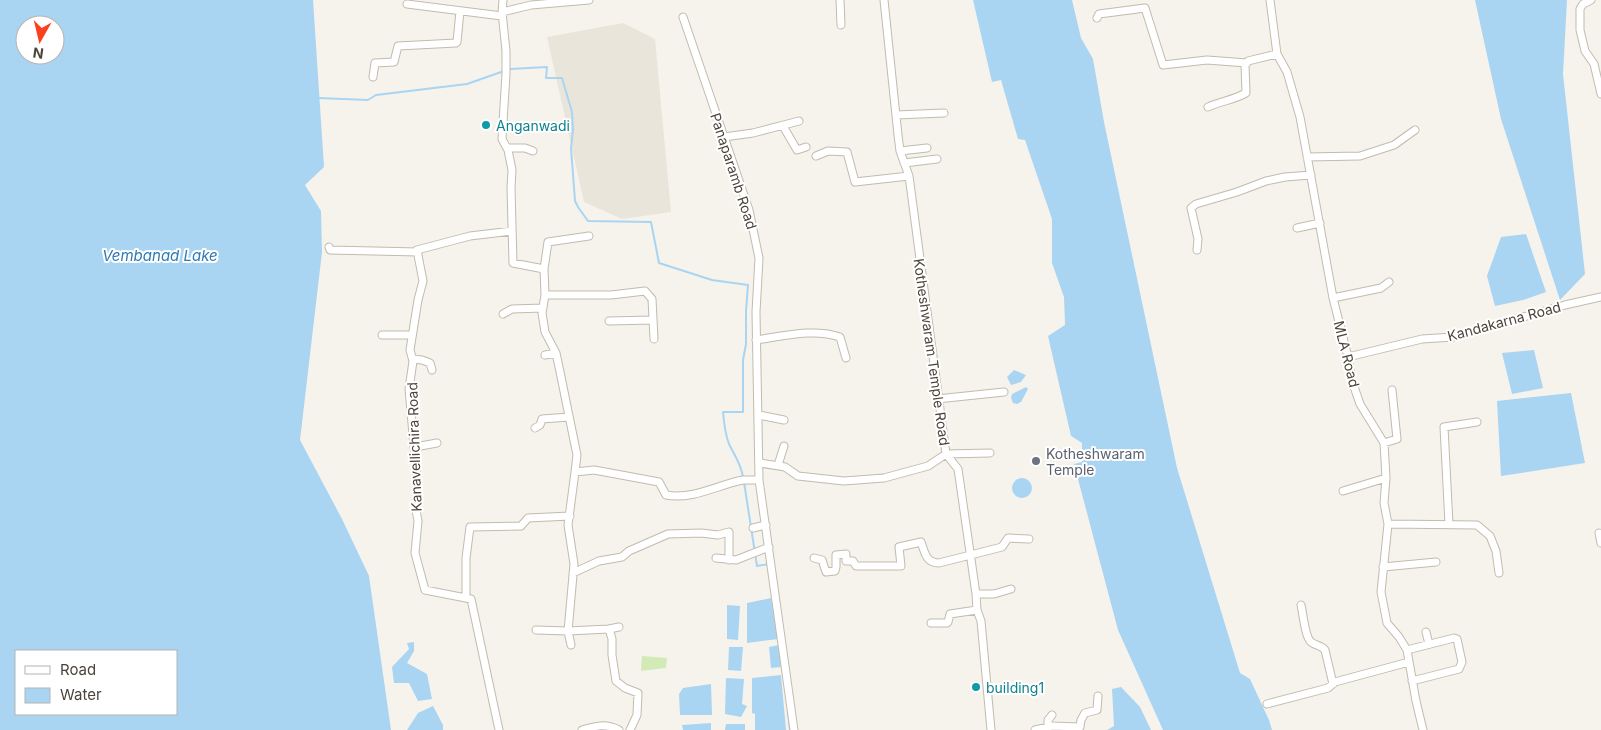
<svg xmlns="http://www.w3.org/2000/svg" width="1601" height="730" font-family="Inter,sans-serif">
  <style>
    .residential { fill: #eae5da }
    .green { fill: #d2eab5 }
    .water { fill: #a9d4f2; fill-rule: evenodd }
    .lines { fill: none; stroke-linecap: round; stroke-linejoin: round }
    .stream { stroke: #a9d4f2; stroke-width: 2 }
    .street-casing { stroke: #c2bbae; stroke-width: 9 }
    .street { stroke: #fff; stroke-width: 7 }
    .culture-dot { fill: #0f9aa8; stroke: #fff; stroke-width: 2 }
    .worship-dot { fill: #6b7280; stroke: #fff; stroke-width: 2 }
    .labels { text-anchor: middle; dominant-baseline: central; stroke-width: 4; stroke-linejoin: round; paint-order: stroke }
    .culture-label { font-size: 14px; fill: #0d838f; stroke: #fff; text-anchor: start }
    .street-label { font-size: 14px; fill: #4b4439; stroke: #fff }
    .worship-label { font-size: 14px; fill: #5b616d; stroke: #fff; text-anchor: start }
    .water-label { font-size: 15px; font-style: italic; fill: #2e7ab2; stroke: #fff }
  </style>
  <rect width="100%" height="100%" fill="#f6f3ec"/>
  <path class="residential" d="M 623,23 L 655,39 L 671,212 L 622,219 L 584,202 L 547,37 Z"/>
  <path class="green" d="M 642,656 L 667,658 L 666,668 L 641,671 Z"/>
  <path class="water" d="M 0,0 L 313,0 L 324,167 L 305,185 L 321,211 L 322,252 L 300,440 L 342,519 L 369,576 L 391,730 L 0,730 ZM 25,25 L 55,25 L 55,55 L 25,55 ZM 16,651 L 176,651 L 176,714 L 16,714 Z
    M 973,0 L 1072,0 L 1081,38 L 1093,59 L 1104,122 L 1177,468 L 1240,673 L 1250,679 L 1269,720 L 1272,730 L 1163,730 L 1118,630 L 1074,464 L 1082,462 L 1082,443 L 1071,436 L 1048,336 L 1065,325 L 1064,297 L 1052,263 L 1052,219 L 1025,140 L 1018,139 L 1001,80 L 992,82 Z
    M 1475,0 L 1567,0 L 1563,74 L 1585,274 L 1560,300 L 1501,119 Z
    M 1526,234 L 1546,292 L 1523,300 L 1495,306 L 1487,276 L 1501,237 Z
    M 1534,350 L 1543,388 L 1512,394 L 1502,353 Z
    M 1014,370 L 1026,375 L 1021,382 L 1011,385 L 1007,377 Z
    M 1026,387 L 1028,389 L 1021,402 L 1017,404 L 1013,403 L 1011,398 L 1012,394 Z
    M 1571,393 L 1585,463 L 1501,476 L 1497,401 Z
    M1012 488a10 10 0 1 1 20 0a10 10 0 1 1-20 0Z
    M 771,598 L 778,639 L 747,643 L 747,603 Z
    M 727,605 L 740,606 L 738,640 L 727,639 Z
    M 414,642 L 414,651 L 407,663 L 427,674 L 432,699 L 418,701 L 409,683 L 394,683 L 392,667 L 409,649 L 407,643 Z
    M 779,645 L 781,667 L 771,668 L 769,647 Z
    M 729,647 L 743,647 L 741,671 L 728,670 Z
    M 781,675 L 786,730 L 755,730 L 755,714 L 752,713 L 752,678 Z
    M 726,678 L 744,679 L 742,704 L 747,706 L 741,717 L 725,714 Z
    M 711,684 L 712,715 L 680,715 L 679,694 L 683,688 Z
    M 1121,687 L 1140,707 L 1151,730 L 1107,730 L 1114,726 L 1112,689 Z
    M 433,706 L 443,725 L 443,730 L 407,730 L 418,713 Z
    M 711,723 L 711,730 L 683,730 L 682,725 Z
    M 726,724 L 745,724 L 745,730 L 725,730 Z"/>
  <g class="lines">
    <path class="stream" d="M 510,69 L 547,67 L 546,78 L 562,78 L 572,112 L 573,130 L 571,148 L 575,201 L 578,207 L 588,221 L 651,222 L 659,263 L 712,280 L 748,285 L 746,311 L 746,344 L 743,360 L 743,412 L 723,412 C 724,423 725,434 729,444 C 735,456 741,464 743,477
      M 318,98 L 368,100 L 376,95 L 467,84 L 504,71
      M 744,482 L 757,566 L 769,564
      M 788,712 L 790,730"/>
    <defs>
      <path id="street" d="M 503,0 L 502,12 L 531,5 L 589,0
        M 840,0 L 841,25
        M 884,0 L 898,135 L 900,151 L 909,176 L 946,454 L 958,469 L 976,594 L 977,610 L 981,621 L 991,730
        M 1270,0 L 1277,54 L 1287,72 L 1300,117 L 1333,298 L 1348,357 L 1351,378 L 1360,404 L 1384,443 L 1386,478 L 1384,503 L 1388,524 L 1381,592 L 1387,623 L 1399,637 L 1407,650 L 1416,701 L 1423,730
        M 1591,0 L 1583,4 L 1580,9 L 1580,30 L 1585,51 L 1594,64 L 1601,94
        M 407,4 L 502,16
        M 502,12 L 506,51 L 506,74 L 502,139 L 508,150 L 512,170 L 511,188 L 513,263 L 544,269
        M 683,17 L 749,210 L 759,258 L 756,312 L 759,480 L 794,730
        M 1097,18 L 1099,14 L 1145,8 L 1163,65 L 1207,60 L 1247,63
        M 373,77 L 375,63 L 394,62 L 398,46 L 456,43 L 457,42 L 460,11
        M 1208,107 C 1221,101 1234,100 1246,93 L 1245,65 L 1248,61 L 1277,54
        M 896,115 L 944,113
        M 783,126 L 797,150 L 806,147
        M 724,137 L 753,133 L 799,121
        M 507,148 L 525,148 L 533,151
        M 900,151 L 927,148
        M 816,156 L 828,151 L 847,152 L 855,182 L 909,176
        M 1307,157 L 1360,156 L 1394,145 L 1415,130
        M 904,163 L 937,159
        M 1297,228 L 1320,223
        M 329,247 L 330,250 L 418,252
        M 1197,250 L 1198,239 L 1191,208 L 1196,204 L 1237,192 L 1266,181 L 1285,177 L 1311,175
        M 545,295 L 611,295 L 645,291 L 652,299 L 654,339
        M 1333,298 L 1381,288 L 1389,282
        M 503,314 L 512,309 L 543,308
        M 609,321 L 653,320
        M 382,335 L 412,335
        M 756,340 C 784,336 814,328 840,337 L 846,358
        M 545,355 L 556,353
        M 1348,357 L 1422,339 L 1454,337 L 1565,305 L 1601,297
        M 413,359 L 422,360 L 430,363 L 432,370
        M 937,399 L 1004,392
        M 759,415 L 784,420
        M 535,428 L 540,425 L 542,419 L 569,417
        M 1384,443 L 1397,439 L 1392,390
        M 415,447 L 437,443
        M 760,463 L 785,467 L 798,476 L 844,481 L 884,478 L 928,466 L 946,454 L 990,453
        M 778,465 L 784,446
        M 575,472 L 577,455 L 559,367 L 556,353 L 545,332 L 542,313 L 545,295 L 544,269 L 548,242 L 589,236
        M 1343,491 L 1386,478
        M 1388,524 L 1477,525 L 1490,536 L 1496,551 L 1499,573
        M 1449,524 L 1444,427 L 1477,422
        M 753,528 L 766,525
        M 1599,533 L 1601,543
        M 716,558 L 736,560 L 769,547
        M 814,558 L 822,560 L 826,572 L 835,571 L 836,567 L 836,555 L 846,554 L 846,561 L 853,561 L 856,566 L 901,566 L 899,547 L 921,542 C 925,553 926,563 939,563 L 1002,547 L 1008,538 L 1029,539
        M 1383,567 L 1436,562
        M 573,573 L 599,561 L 622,557 L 629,551 L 668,534 L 701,533 L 718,535 L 729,532 L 729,560
        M 976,594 L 994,594 L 1011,589
        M 466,598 L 466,558 L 470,527 L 521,526 L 528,518 L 570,516
        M 1301,605 C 1303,613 1305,637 1311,642 C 1316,646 1321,645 1325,650 L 1333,684
        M 931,623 L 947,623 L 948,622 L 950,614 L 977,610
        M 609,629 L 619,627
        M 536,630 L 568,631 L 571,645
        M 1426,632 L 1429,644
        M 1407,650 L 1454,638 L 1457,639 L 1462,662 L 1459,669 L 1412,681
        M 1267,704 L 1328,688 L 1335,682 L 1409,662
        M 1048,727 L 1048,720 L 1052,715
        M 499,730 L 471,599 L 425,590 L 415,553 L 418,521 L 416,510 L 417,480 L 409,389 L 413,361 L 410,350 L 418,300 L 423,281 L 417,250 L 470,236 L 512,231
        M 582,730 C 595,726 606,723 619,730
        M 630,730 L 637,715 L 638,693 L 625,688 L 616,681 L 612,655 L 612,639 L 609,629 L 568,631 L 574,564 L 568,525 L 575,472 L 594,470 L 659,482 L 666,495 C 693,500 717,485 743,480 C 748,480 754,480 759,480
        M 1035,730 L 1052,726 L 1080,727 L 1081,720 L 1085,713 L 1097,710 L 1098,696"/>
    </defs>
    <use href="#street" class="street-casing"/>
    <use href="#street" class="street"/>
  </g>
  <g class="culture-dot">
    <circle cx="486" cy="125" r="5"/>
    <circle cx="976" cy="687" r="5"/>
  </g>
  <circle class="worship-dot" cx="1036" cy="461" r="5"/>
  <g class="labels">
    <g class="culture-label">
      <text x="496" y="125">Anganwadi</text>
      <text x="986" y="687">building1</text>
    </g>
    <g class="street-label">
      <text transform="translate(734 171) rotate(72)">Panaparamb Road</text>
      <text transform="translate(1504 321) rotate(-15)">Kandakarna Road</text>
      <text transform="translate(932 352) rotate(82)">Kotheshwaram Temple Road</text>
      <text transform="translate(1347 354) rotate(76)">MLA Road</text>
      <text transform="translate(414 447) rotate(-92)">Kanavellichira Road</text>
    </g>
    <g class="worship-label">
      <text x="1046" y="453">Kotheshwaram<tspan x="1046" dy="16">Temple</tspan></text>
    </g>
    <g class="water-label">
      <text x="160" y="255">Vembanad Lake</text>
    </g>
  </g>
  <rect x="15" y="650" width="162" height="65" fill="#ffffff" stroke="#b7b4b0"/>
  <rect x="25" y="666" width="25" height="8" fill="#ffffff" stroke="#b7b4b0"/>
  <text x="60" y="675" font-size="15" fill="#4b4439">Road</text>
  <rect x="25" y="688" width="25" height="15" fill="#a9d4f2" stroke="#b7b4b0"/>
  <text x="60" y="700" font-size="15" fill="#4b4439">Water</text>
  <g transform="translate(40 40) rotate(188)"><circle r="24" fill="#ffffff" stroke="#b7b4b0"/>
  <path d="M0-4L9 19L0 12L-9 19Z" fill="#fc3f1d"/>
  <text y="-8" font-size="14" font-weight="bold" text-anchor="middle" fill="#4b4439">N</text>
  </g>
</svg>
